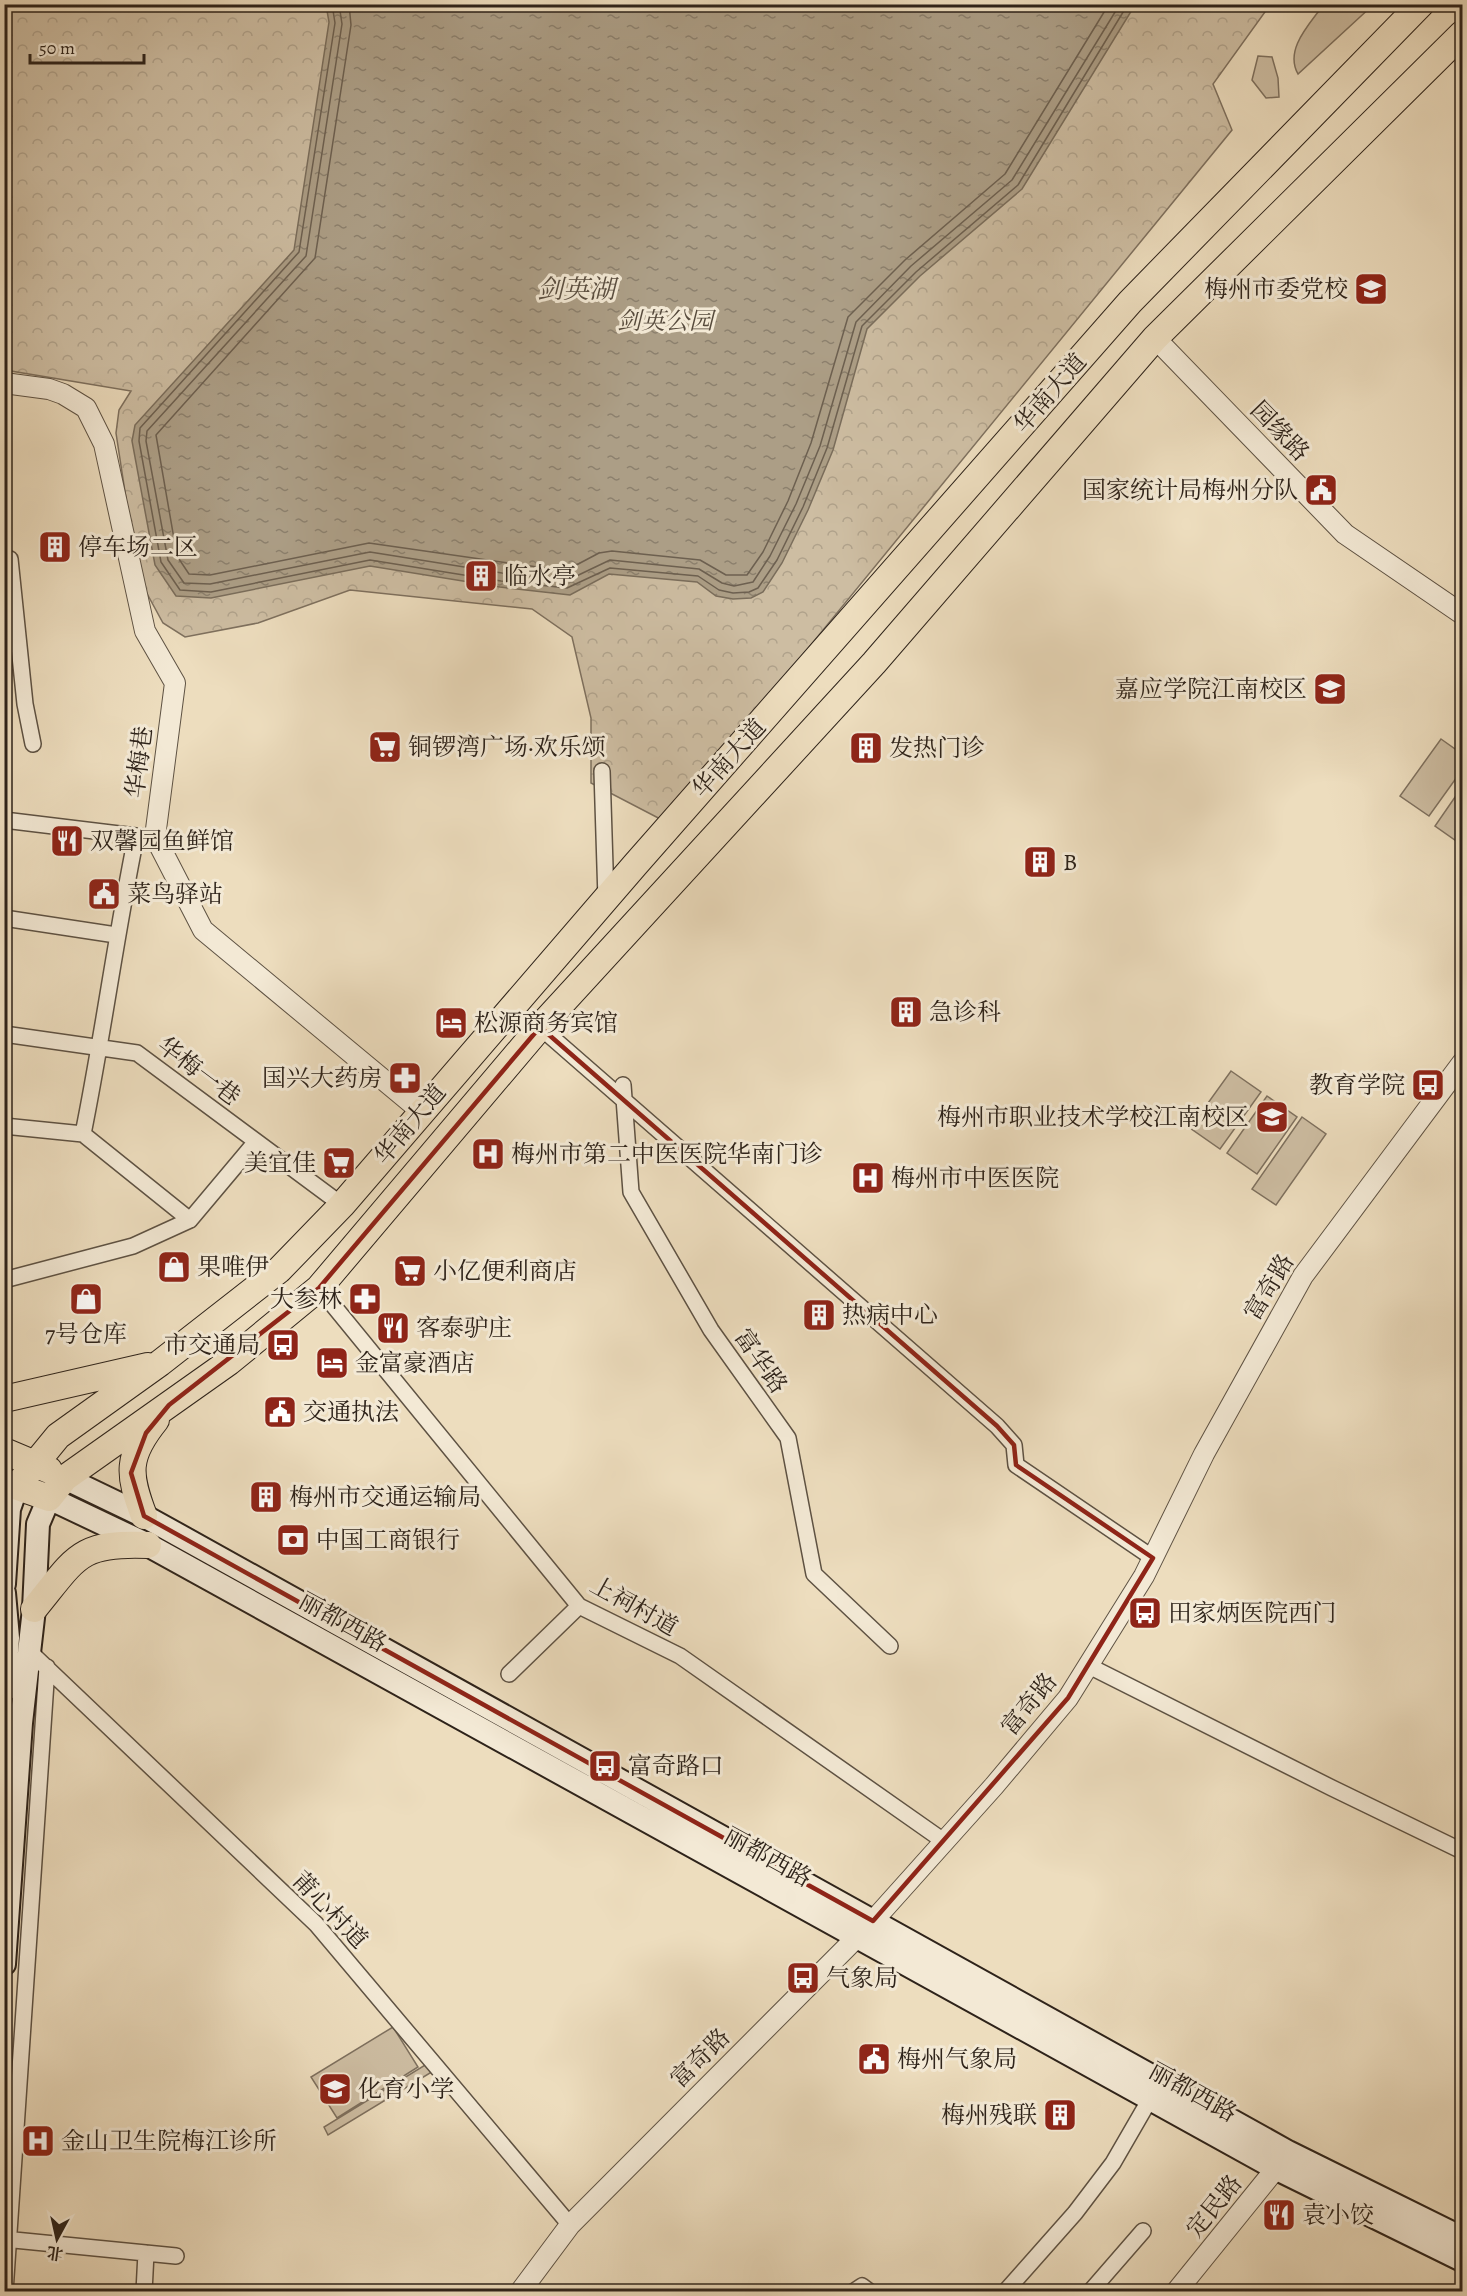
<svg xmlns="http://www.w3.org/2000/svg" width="1467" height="2296" font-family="Alegreya,'Noto Serif SC',serif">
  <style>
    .grass { fill: #cdbda2; stroke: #7e705e; stroke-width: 1.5 }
    .park { fill: url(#park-crowns); stroke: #7e705e; stroke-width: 1.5 }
    .water { fill: url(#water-ripples); stroke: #7a6d5b; stroke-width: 1.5 }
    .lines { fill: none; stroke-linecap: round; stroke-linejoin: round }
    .shore { stroke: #6d6050; stroke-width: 1.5 }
    .minor-casing { stroke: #5e5243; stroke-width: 18 }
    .tertiary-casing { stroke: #5e5243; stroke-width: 22 }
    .secondary-casing { stroke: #2e231a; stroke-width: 26 }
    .primary-casing { stroke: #2e231a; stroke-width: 28 }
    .minor { stroke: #f3e9d5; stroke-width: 15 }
    .tertiary { stroke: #f3e9d5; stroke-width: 20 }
    .secondary { stroke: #f3e9d5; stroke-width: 22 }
    .primary { stroke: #edddbe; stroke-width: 26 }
    .marked { fill: none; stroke: #8f2418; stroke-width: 4.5; stroke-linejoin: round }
    .labels { text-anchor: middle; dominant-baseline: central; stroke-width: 6; stroke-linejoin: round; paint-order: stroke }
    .poi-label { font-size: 24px; fill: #2e231a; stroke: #f3e9d5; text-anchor: start }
    .park-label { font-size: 24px; font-style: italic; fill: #564a3c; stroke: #f3e9d5 }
    .street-label { font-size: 24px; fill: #2e231a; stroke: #f3e9d5 }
    .water-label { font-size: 26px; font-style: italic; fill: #5a4e40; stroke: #f3e9d5 }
  </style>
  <defs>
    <pattern id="park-crowns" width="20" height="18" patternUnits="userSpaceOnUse" patternTransform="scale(1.5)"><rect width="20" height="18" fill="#cdbda2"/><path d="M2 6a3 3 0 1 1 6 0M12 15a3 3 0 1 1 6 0" fill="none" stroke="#b0a28b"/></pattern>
    <pattern id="water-ripples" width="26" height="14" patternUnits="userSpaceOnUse" patternTransform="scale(1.5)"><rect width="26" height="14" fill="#ac9e86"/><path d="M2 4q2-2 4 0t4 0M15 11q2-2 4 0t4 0" fill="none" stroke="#8c806d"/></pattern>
  </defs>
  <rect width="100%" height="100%" fill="#edddbe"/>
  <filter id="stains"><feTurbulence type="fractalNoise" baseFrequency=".00333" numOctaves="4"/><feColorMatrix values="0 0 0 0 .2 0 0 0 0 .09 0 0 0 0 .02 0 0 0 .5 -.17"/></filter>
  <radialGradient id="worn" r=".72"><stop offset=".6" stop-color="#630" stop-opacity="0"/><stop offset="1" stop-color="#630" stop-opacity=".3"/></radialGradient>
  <path class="grass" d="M 1324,4 L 1373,5 L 1298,74 C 1284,49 1310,24 1324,4 Z
    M 1258,56 L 1272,57 L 1278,78 L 1279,97 L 1266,98 L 1252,80 Z
    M 1441,739 L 1462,754 L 1462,770 L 1429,816 L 1400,796 Z
    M 1462,787 L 1462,845 L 1435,826 Z
    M 1231,1071 L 1261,1092 L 1220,1149 L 1190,1128 Z
    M 1267,1096 L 1297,1117 L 1257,1174 L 1227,1153 Z
    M 1302,1117 L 1326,1134 L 1276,1205 L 1252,1189 Z
    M 393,2027 L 418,2067 L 337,2118 L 311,2077 Z
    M 430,2062 L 435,2070 L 328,2135 L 324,2127 Z"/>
  <path class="park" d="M 4,5 L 1270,5 L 1213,84 L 1232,130 L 666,822 L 591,783 L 591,718 L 572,637 L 532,609 L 350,590 L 258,623 L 185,637 L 163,623 L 138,577 L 116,433 L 119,410 L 131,391 L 5,370 Z"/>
  <path class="water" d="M 326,5 L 326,4 L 1135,5 L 1022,189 L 920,276 L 867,329 L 833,450 L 808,510 L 782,563 L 763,592 L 751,598 L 733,599 L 716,596 L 697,582 L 609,574 L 570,595 L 500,587 L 370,566 L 211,598 L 176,596 L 155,565 L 132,441 L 135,425 L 294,250 L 329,22 Z
    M 12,670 L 5,737 L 5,671 Z"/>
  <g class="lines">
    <path class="shore" d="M 332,4 L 335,23 L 299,252 L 140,428 L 139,441 L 161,562 L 180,590 L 211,592 L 370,560 L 501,581 L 567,588 L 610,568 L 698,576 L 719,590 L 733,593 L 749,592 L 758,588 L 777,560 L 803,507 L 827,448 L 862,326 L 916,272 L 1018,185 L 1128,4
      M 339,4 L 342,24 L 306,256 L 147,431 L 146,441 L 168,560 L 184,583 L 210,584 L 370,552 L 502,573 L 566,581 L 610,560 L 699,569 L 722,583 L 734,586 L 753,582 L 770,556 L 796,504 L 820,446 L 856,322 L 911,266 L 1012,180 L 1120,4
      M 349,4 L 351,25 L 315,258 L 156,435 L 177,556 L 189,574 L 210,575 L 369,543 L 565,571 L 599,553 L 612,551 L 700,560 L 726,575 L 747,575 L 763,552 L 788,501 L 811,443 L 848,317 L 905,260 L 1005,174 L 1109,4"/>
    <defs>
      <path id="minor" d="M 10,559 L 25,704 L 33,744
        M 602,771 L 606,899
        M 4,820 L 144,837
        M 4,918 L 116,935
        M 540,1027 L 997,1426 L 1014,1445 L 1016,1465 L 1153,1558
        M 4,1034 L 137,1053 L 342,1205
        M 623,1085 L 631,1192 L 711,1330 L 788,1438 L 814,1574 L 890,1646
        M 4,1126 L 83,1134 L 190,1220
        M 83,1134 C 103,1035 116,935 136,837
        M 4,1280 L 133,1246 L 190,1220 L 253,1145
        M 319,1288 L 579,1606 L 680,1656 L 945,1842
        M 30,1652 L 316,1924 L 570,2225
        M 1089,1666 L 1332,1788 L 1462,1851
        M 509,1674 L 579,1606
        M 4,2239 L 176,2256
        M 5,2292 L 47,1667
        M 144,2292 L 146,2253
        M 853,2292 L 862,2286 L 870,2292
        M 1005,2292 L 1075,2213 L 1113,2163 L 1150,2099
        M 1090,2292 L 1143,2231"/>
      <path id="tertiary" d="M 1155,338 L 1345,534 L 1462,614
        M 4,383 L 49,389 L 63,394 L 86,408 L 104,444 L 145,631 L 175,683 L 155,837 L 203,930 L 421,1111
        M 520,2292 L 570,2225 L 873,1921 L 994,1786 L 1068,1698 L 1144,1576 L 1204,1454 L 1303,1276 L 1462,1063
        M 1176,2292 L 1286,2156"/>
      <path id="secondary" d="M 65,1478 L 144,1516 L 1288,2152 L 1462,2238
        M 4,1584 L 9,1509 L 17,1486
        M 4,1593 L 8,1638 L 4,1691
        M 4,1964 L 21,1723 L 34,1609 L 38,1524 L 49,1498 L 148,1545 L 1277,2169 L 1462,2260"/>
      <path id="primary" d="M 4,1399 L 148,1366
        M 4,1451 L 49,1470
        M 4,1482 L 49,1498 L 65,1478 L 229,1362 L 319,1288 L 540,1027 L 874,663 L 1155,338 L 1462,34
        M 17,1486 L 58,1436 L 160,1363 L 279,1270 L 342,1205 L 635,865 L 1130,302 L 1421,4
        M 144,1516 C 128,1474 126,1457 156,1420
        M 34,1609 C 76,1558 78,1542 148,1545"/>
    </defs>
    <use href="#minor" class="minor-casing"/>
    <use href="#tertiary" class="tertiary-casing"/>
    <use href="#secondary" class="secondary-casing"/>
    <use href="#primary" class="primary-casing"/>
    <use href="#minor" class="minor"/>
    <use href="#tertiary" class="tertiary"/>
    <use href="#secondary" class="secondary"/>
    <use href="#primary" class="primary"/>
  </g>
  <path class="marked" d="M 540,1027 L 997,1426 L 1014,1445 L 1016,1465 L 1153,1558 L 1068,1698 L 873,1921 L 144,1516 L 131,1473 L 146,1433 L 169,1405 L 319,1288 Z"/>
  <defs>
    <symbol id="university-square" viewBox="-11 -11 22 22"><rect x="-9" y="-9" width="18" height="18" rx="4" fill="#8f2418" stroke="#f3e9d5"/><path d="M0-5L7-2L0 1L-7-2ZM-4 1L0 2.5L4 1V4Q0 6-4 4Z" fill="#fff"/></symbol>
    <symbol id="civic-square" viewBox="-11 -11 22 22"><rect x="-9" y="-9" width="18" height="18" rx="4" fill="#8f2418" stroke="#f3e9d5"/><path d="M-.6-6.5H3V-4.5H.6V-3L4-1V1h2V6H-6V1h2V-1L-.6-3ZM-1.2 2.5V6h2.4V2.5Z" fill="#fff"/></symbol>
    <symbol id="building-square" viewBox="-11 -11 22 22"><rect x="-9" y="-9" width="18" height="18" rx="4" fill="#8f2418" stroke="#f3e9d5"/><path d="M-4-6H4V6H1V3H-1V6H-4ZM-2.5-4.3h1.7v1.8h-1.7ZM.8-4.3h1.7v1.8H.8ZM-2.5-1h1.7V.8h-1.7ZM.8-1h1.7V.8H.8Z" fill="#fff"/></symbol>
    <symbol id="supermarket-square" viewBox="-11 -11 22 22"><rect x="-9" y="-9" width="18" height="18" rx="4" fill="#8f2418" stroke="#f3e9d5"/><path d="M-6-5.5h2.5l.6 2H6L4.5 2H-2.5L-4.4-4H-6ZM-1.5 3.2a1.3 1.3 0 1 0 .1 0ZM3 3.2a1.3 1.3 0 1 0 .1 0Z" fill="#fff"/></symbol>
    <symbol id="restaurant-square" viewBox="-11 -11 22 22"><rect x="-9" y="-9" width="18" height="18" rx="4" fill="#8f2418" stroke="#f3e9d5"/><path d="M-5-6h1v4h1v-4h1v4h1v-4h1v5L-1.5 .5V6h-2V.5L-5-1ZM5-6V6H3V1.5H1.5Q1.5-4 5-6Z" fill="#fff"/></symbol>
    <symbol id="hotel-square" viewBox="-11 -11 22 22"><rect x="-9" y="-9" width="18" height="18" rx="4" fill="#8f2418" stroke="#f3e9d5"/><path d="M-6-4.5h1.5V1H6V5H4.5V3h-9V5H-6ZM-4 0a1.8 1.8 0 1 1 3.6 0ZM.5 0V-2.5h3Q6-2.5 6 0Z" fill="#fff"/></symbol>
    <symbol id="pharmacy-square" viewBox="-11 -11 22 22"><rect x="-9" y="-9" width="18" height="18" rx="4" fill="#8f2418" stroke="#f3e9d5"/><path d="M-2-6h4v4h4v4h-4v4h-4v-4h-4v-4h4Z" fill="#fff"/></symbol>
    <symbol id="bus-square" viewBox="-11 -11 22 22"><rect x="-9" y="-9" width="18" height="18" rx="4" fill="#8f2418" stroke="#f3e9d5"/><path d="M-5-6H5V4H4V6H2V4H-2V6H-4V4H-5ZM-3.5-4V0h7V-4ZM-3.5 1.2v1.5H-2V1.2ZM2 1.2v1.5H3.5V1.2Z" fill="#fff"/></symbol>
    <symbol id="school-square" viewBox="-11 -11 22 22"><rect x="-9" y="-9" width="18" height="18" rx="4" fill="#8f2418" stroke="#f3e9d5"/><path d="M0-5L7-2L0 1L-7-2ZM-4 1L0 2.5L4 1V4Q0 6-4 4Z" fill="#fff"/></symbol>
    <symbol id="hospital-square" viewBox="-11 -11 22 22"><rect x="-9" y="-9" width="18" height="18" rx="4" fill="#8f2418" stroke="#f3e9d5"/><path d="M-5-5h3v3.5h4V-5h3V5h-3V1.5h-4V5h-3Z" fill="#fff"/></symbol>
    <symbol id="shop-square" viewBox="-11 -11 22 22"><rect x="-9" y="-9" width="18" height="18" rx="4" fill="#8f2418" stroke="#f3e9d5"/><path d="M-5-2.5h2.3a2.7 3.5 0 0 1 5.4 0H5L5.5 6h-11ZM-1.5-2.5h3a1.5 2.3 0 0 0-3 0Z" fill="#fff"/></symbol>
    <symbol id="bank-square" viewBox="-11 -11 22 22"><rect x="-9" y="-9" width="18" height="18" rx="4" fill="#8f2418" stroke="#f3e9d5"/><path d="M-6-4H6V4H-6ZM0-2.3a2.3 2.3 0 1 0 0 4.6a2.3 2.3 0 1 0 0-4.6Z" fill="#fff"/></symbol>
  </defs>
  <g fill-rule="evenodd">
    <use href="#university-square" x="1352" y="270" width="38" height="38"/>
    <use href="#civic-square" x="1302" y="471" width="38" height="38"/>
    <use href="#building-square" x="36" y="528" width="38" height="38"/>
    <use href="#building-square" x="462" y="557" width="38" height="38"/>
    <use href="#university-square" x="1311" y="670" width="38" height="38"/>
    <use href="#supermarket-square" x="366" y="728" width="38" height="38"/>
    <use href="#building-square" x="847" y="729" width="38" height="38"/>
    <use href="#restaurant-square" x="48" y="822" width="38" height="38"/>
    <use href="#building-square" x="1021" y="843" width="38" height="38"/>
    <use href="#civic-square" x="85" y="875" width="38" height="38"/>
    <use href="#building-square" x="887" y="993" width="38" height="38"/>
    <use href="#hotel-square" x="432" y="1004" width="38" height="38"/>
    <use href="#pharmacy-square" x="386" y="1059" width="38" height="38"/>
    <use href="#bus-square" x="1409" y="1066" width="38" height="38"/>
    <use href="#school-square" x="1253" y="1098" width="38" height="38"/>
    <use href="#hospital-square" x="469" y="1135" width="38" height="38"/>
    <use href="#supermarket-square" x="320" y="1144" width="38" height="38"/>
    <use href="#hospital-square" x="849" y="1159" width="38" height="38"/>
    <use href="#shop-square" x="155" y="1248" width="38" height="38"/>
    <use href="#supermarket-square" x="391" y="1252" width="38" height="38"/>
    <use href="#shop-square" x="67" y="1280" width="38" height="38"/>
    <use href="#pharmacy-square" x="346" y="1280" width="38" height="38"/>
    <use href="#building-square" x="800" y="1296" width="38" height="38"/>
    <use href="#restaurant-square" x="374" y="1309" width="38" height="38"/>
    <use href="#bus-square" x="264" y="1326" width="38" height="38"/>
    <use href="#hotel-square" x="313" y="1344" width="38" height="38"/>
    <use href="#civic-square" x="261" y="1393" width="38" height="38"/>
    <use href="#building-square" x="247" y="1478" width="38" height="38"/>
    <use href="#bank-square" x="274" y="1521" width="38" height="38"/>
    <use href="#bus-square" x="1126" y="1594" width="38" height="38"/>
    <use href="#bus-square" x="586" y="1747" width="38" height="38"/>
    <use href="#bus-square" x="784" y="1959" width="38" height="38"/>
    <use href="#civic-square" x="855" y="2040" width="38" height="38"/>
    <use href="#school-square" x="316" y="2070" width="38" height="38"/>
    <use href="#building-square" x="1041" y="2096" width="38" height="38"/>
    <use href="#hospital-square" x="19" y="2122" width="38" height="38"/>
    <use href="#restaurant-square" x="1260" y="2196" width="38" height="38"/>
  </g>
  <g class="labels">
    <g class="poi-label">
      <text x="1348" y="289" text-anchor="end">梅州市委党校</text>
      <text x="1298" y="490" text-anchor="end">国家统计局梅州分队</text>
      <text x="78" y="547">停车场二区</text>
      <text x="504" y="576">临水亭</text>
      <text x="1307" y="689" text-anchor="end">嘉应学院江南校区</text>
      <text x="408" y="747">铜锣湾广场·欢乐颂</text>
      <text x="889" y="748">发热门诊</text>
      <text x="90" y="841">双馨园鱼鲜馆</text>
      <text x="1063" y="862">B</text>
      <text x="127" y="894">菜鸟驿站</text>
      <text x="929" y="1012">急诊科</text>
      <text x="474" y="1023">松源商务宾馆</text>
      <text x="382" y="1078" text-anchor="end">国兴大药房</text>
      <text x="1405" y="1085" text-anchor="end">教育学院</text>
      <text x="1249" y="1117" text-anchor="end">梅州市职业技术学校江南校区</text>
      <text x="511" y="1154">梅州市第二中医医院华南门诊</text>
      <text x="316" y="1163" text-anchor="end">美宜佳</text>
      <text x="891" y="1178">梅州市中医医院</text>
      <text x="197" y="1267">果唯伊</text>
      <text x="433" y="1271">小亿便利商店</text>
      <text x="342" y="1299" text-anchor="end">大参林</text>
      <text x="842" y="1315">热病中心</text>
      <text x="416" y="1328">客泰驴庄</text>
      <text x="86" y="1334" text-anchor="middle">7号仓库</text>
      <text x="260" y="1345" text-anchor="end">市交通局</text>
      <text x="355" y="1363">金富豪酒店</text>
      <text x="303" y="1412">交通执法</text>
      <text x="289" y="1497">梅州市交通运输局</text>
      <text x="316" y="1540">中国工商银行</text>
      <text x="1168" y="1613">田家炳医院西门</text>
      <text x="628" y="1766">富奇路口</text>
      <text x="826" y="1978">气象局</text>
      <text x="897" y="2059">梅州气象局</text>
      <text x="358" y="2089">化育小学</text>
      <text x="1037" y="2115" text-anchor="end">梅州残联</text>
      <text x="61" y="2141">金山卫生院梅江诊所</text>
      <text x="1302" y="2215">袁小饺</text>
    </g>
    <g class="park-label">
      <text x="665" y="321">剑英公园</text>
    </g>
    <g class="street-label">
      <text transform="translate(1050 393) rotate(-49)">华南大道</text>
      <text transform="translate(1280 431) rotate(46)">园缘路</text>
      <text transform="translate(729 758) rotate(-48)">华南大道</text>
      <text transform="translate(139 762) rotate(-83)">华梅巷</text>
      <text transform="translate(199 1071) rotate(37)">华梅一巷</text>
      <text transform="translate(410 1124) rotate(-50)">华南大道</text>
      <text transform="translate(1269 1287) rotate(-59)">富奇路</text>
      <text transform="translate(761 1361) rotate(55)">富华路</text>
      <text transform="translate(634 1606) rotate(29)">上祠村道</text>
      <text transform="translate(343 1622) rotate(29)">丽都西路</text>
      <text transform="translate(1029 1704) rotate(-51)">富奇路</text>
      <text transform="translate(768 1857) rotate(29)">丽都西路</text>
      <text transform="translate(330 1910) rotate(46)">莆心村道</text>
      <text transform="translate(700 2058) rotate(-45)">富奇路</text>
      <text transform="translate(1193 2092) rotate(29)">丽都西路</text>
      <text transform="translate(1214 2206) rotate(-51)">定民路</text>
    </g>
    <g class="water-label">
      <text x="576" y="289">剑英湖</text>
    </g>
  </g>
  <rect width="1467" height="2296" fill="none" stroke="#edddbe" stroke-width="24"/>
  <rect x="6" y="6" width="1455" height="2284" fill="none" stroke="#2e231a" stroke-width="3"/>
  <rect x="12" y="12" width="1443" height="2272" fill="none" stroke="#2e231a" stroke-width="1.5"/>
  <g transform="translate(57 2239) rotate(188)" stroke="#f3e9d5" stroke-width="4.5" paint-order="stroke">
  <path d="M0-4.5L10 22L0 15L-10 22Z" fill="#2e231a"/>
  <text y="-9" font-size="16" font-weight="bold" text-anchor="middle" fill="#2e231a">北</text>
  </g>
  <path d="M30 54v9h114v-9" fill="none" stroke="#2e231a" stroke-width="3"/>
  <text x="39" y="54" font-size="18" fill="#2e231a" stroke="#f3e9d5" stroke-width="4.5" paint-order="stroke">50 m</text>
  <rect width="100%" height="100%" filter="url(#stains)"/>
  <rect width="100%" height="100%" fill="url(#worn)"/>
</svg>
